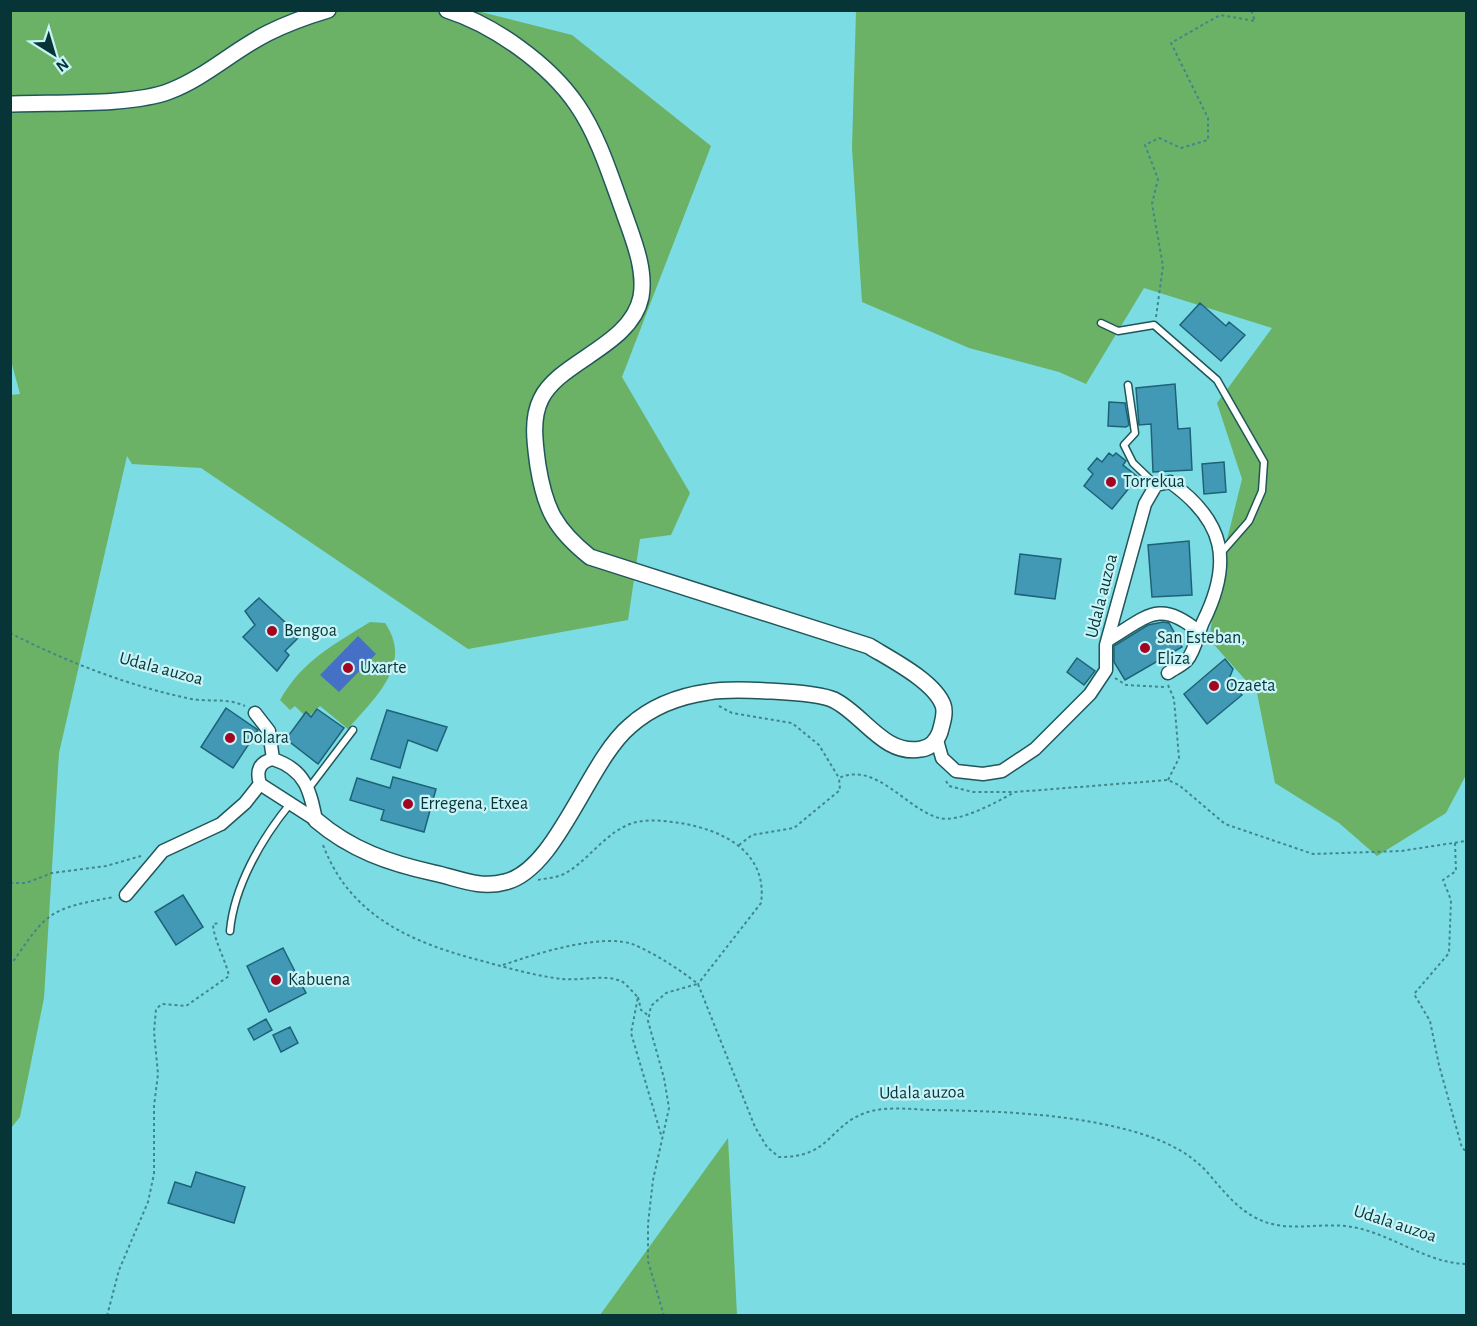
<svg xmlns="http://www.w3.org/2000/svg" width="1477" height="1326" font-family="'Alegreya Sans',sans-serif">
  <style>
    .green { fill: #6bb266 }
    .water { fill: #4570c6 }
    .building { fill: #4299b5; stroke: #1e6277; stroke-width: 1.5 }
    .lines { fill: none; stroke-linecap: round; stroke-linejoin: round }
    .service-casing { stroke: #21565a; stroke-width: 9 }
    .minor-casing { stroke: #21565a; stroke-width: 15 }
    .tertiary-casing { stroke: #21565a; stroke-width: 18 }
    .path { stroke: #40878c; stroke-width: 2; stroke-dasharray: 3 3; stroke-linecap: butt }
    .service { stroke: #fff; stroke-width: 6 }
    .minor { stroke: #fff; stroke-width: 12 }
    .tertiary { stroke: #fff; stroke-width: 15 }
    .poi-dot { fill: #a30522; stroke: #c8f4f8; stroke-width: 2 }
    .labels { text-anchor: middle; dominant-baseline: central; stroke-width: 4.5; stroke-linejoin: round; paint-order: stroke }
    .poi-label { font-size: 18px; fill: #073437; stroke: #c8f4f8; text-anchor: start }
    .street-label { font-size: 18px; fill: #073437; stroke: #c8f4f8 }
  </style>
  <rect width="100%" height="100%" fill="#7bdce4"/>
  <path class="green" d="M 473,10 L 572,35 L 711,146 L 622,377 L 690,493 L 671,535 L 640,539 L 628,620 L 468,649 L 201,468 L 132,464 L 127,456 L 59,753 L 44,998 L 20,1117 L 11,1128 L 10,395 L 20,394 L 10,357 L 11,11 Z
    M 856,11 L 1466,11 L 1466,775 L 1446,813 L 1377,856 L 1339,823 L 1275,783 L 1257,693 L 1209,639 L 1222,560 L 1242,479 L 1217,403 L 1272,328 L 1144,288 L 1086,384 L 1059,372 L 969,348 L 862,302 L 852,148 Z
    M 370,622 L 385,623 C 414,665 374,698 348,729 L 320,706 L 307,718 L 295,706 L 290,710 L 280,700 C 302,661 333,645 370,622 Z
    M 728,1138 L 737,1315 L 600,1315 Z"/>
  <path class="water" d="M 358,636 L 376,654 L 339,692 L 320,675 Z"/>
  <path class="building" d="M 1200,303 L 1226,326 L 1229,322 L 1245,335 L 1221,361 L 1180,325 Z
    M 1175,384 L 1178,429 L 1190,428 L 1192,470 L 1153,472 L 1151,424 L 1139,425 L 1136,388 Z
    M 1109,402 L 1125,403 L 1129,425 L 1126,427 L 1108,426 Z
    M 1109,453 L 1113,456 L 1116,453 L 1126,461 L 1123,465 L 1138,477 L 1112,509 L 1084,486 L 1093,474 L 1088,469 L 1097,458 L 1102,462 Z
    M 1224,462 L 1226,492 L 1204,494 L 1202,464 Z
    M 1189,541 L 1192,595 L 1152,597 L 1148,545 Z
    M 1020,554 L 1061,559 L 1055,599 L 1015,594 Z
    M 259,598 L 300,636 L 285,651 L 289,655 L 277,671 L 243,637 L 255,625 L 245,611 Z
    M 1163,622 L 1169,623 L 1182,647 L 1125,680 L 1114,662 L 1114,646 L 1148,625 Z
    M 1077,658 L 1095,671 L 1084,685 L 1067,672 Z
    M 1225,659 L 1233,669 L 1229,679 L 1242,695 L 1207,724 L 1184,694 Z
    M 226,708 L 258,730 L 233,768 L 201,747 Z
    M 317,709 L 344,728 L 318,764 L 286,739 L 306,712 L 311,717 Z
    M 387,710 L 447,727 L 437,751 L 408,740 L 400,768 L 371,759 Z
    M 393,777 L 436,789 L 424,832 L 381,820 L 384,810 L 350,800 L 357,778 L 390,788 Z
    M 183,895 L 203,927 L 176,945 L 155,912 Z
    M 283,948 L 306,993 L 269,1012 L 247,966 Z
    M 266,1019 L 272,1030 L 254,1040 L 248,1029 Z
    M 290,1027 L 298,1043 L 281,1052 L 273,1035 Z
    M 196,1172 L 245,1187 L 234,1223 L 168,1203 L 175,1182 L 191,1187 Z"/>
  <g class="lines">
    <defs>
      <path id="service" d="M 1101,323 L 1118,331 L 1154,325 L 1217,380 L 1264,462 L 1262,491 L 1249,521 L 1221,553
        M 1128,385 L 1135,433 L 1124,445 L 1133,463 L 1156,485
        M 309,788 L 353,730
        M 230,931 C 234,886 262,838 290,804"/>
      <path id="minor" d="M 1108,640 C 1147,617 1159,598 1199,632
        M 255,713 L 269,731 L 273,759
        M 937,740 L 942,758 L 956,771 L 983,774 L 1002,771 L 1035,749 L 1090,694 L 1106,670 L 1106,645 L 1145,504 L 1156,485 L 1170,482 C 1225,521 1233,562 1203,622 C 1198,633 1195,651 1187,660 C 1183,665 1173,669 1168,673
        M 273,759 C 306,770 310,791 316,820 L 260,784 C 256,771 259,762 273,759 Z
        M 126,895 L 163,851 L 221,824 L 245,803 L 260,784"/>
      <path id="tertiary" d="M 10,104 C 53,102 132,106 170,91 C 206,77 234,50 268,33 C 288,23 308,16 328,10
        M 316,820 C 351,850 389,863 434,873 C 458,878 479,889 505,882 C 557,870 588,761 630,726 C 651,707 680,696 708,692 C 730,688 815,691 834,700 C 864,715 884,756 921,749 C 931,748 937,740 940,732 C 942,724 946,713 943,705 C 934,681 890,659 869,646 L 590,557 C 555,529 545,509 538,466 C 535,444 531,419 541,399 C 559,361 631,346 641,297 C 646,269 633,239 624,213 C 611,178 599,137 577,105 C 549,64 494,25 447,10"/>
    </defs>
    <use href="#service" class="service-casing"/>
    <use href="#minor" class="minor-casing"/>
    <use href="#tertiary" class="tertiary-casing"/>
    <path class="path" d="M 1156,317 L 1163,266 L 1152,204 L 1158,179 L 1145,145 L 1159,138 L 1181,148 L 1208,140 L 1208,118 L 1171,43 L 1220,15 L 1255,21 L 1251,10
      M 10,633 C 65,661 126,685 187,698 C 207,703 226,697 245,706
      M 1115,678 L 1126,685 L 1164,687
      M 1168,685 L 1174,699 L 1179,758 L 1168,780
      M 719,706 L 732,713 L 792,723 L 819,745 L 839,778
      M 946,781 L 949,786 L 973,792 L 1015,792 L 1168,780 L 1179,785 L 1225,824 L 1313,854 L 1401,851 L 1466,841
      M 1455,843 L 1456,871 L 1443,880 L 1451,900 L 1449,953 L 1414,994 L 1430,1021 L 1439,1065 L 1462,1148 L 1466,1151
      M 323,845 C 351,919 416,944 486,962 C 511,969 537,976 562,979 C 581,981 603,974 621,981 C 627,984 633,993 638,997 L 631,1033 L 662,1138
      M 739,845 L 752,835 L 794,828 L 840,790 L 839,778 C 876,761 906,809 939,818 C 959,823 995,803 1013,793
      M 538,880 C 546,878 556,878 564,874 C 588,861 604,834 630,824 C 646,818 664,821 680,823 C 723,830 768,852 761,903 L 698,984
      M 10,883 L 26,883 L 52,873 L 106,866 L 141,856
      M 503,965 C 535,954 603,932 635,945 C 657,955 679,969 698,984
      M 10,966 C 48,911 48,909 114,897
      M 698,984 L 755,1127 L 767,1147 L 779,1157 C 832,1157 827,1127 865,1113 C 884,1106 909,1109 929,1110 C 996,1111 1066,1113 1132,1131 C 1160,1139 1187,1150 1207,1172 C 1222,1189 1235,1207 1256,1218 C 1284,1233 1315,1223 1345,1226 C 1387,1230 1424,1263 1466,1264
      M 638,997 L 641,1010 L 649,1016
      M 107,1316 L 119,1270 L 148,1202 L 154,1174 L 154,1106 L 158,1074 L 154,1032 L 156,1009 L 162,1004 L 186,1006 L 229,976 C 225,958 214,941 213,924 L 220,923
      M 664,1316 L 648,1261 L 648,1224 L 653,1180 L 669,1108 L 664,1078 L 648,1021 L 651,1006 L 666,993 L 697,984"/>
    <use href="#service" class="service"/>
    <use href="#minor" class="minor"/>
    <use href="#tertiary" class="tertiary"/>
  </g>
  <g class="poi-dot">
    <circle cx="1111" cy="482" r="6"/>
    <circle cx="272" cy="631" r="6"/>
    <circle cx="1145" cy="648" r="6"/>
    <circle cx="348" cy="668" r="6"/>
    <circle cx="1214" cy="686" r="6"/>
    <circle cx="230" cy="738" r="6"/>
    <circle cx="408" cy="804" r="6"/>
    <circle cx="276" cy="980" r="6"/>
  </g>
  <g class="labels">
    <g class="poi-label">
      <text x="1123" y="482">Torrekua</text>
      <text x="284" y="631">Bengoa</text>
      <text x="1157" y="638">San Esteban,<tspan x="1157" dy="21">Eliza</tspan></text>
      <text x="360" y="668">Uxarte</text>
      <text x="1226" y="686">Ozaeta</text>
      <text x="242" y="738">Dolara</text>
      <text x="420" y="804">Erregena, Etxea</text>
      <text x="288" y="980">Kabuena</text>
    </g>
    <g class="street-label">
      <text transform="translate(1102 596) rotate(-76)">Udala auzoa</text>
      <text transform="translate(161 669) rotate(15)">Udala auzoa</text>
      <text transform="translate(922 1093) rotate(-1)">Udala auzoa</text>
      <text transform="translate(1395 1224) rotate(18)">Udala auzoa</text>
    </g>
  </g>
  <rect width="1477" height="1326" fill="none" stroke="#073437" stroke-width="24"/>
  <g transform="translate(54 54) rotate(143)" stroke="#c8f4f8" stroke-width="4.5" paint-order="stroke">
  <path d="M0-4.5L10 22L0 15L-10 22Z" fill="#073437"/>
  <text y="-9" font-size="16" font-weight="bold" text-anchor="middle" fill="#073437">N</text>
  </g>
</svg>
